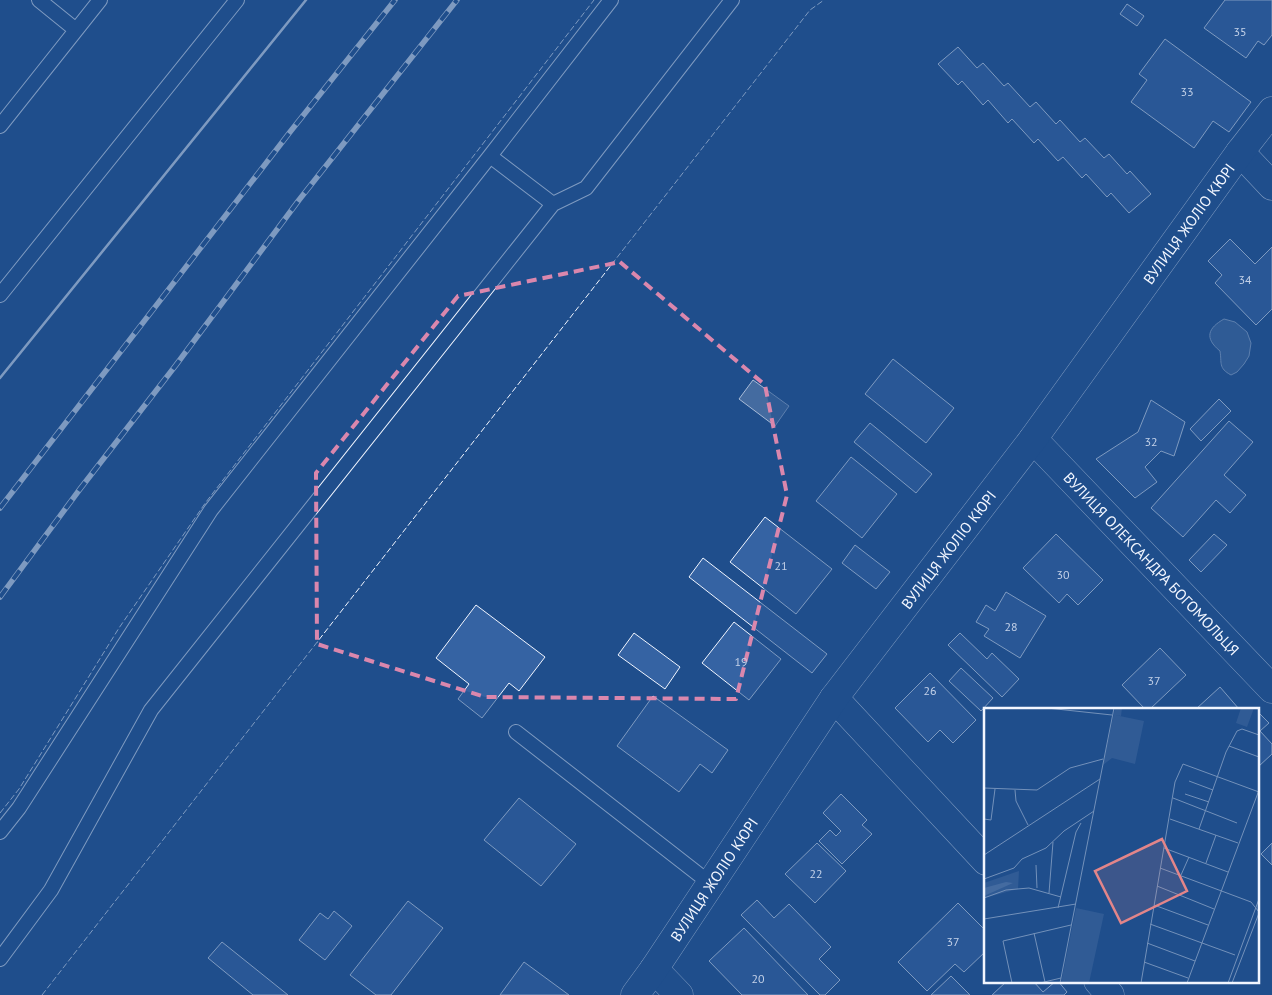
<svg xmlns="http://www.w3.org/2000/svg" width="1272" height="995" font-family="'PT Sans',sans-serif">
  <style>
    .water { fill: #446ba0; stroke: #a8bbd7 }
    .building { fill: #3563a3; stroke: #f2f6ff }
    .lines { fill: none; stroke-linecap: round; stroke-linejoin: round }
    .service-casing { stroke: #f2f6ff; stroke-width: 16 }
    .minor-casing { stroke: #f2f6ff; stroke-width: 29 }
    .service { stroke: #1f4e8c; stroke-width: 14 }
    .minor { stroke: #1f4e8c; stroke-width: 28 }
    .rail-casing { stroke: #f2f6ff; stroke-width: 5.5 }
    .rail { stroke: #1f4e8c; stroke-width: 4; stroke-dasharray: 11; stroke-linecap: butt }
    .fence { stroke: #f2f6ff; stroke-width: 1; stroke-dasharray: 6 2.5; stroke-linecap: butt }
    .wall { stroke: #f2f6ff; stroke-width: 2.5 }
    .marked { fill: none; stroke: #da87ad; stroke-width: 4; stroke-dasharray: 10 6; stroke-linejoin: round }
    .labels { text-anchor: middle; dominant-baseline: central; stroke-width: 4; stroke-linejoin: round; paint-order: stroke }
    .number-label { font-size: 12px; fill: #c3d1e8 }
    .street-label { font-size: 15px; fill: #f2f6ff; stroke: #1f4e8c }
    .inset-road { fill: none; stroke: #7391ba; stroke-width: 1 }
    .view { fill: #e38589; fill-opacity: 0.15; stroke: #e38589; stroke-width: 2.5 }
    .inset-edge { fill: none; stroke: #f2f6ff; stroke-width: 2.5 }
  </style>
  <rect width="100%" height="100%" fill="#1f4e8c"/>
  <path class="water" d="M 1224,319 L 1235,322 L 1247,332 L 1251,343 L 1249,356 L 1244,364 L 1237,372 L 1231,375 C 1218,368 1222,363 1220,351 C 1204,338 1208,328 1224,319 Z
    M 753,380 L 789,406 L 775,426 L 739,399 Z"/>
  <path class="building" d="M 1225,0 L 1272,0 L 1272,35 L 1264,45 L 1258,41 L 1246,58 L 1204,28 Z
    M 1127,4 L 1144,16 L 1137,26 L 1120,14 Z
    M 1165,39 L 1251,102 L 1229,132 L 1213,121 L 1194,148 L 1131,102 L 1147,80 L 1139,74 Z
    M 958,47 L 977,68 L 983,63 L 1004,86 L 1008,83 L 1030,107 L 1036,102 L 1056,124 L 1060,120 L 1080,142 L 1085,138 L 1104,158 L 1109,154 L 1127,174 L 1130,171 L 1151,194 L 1129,213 L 1111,193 L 1107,197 L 1086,174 L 1082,178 L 1063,157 L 1058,161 L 1038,139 L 1034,143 L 1012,119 L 1008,123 L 988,100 L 983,105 L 962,81 L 958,85 L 938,64 Z
    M 1230,239 L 1255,264 L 1272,247 L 1272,309 L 1256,325 L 1215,283 L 1222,275 L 1208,261 Z
    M 893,359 L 954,408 L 926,443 L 865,394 Z
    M 1219,399 L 1231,411 L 1201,441 L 1190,429 Z
    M 1151,400 L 1185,422 L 1174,456 L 1161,451 L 1145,467 L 1157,482 L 1135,498 L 1096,459 L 1138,432 Z
    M 1229,421 L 1253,442 L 1224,475 L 1246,495 L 1230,513 L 1216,500 L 1183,537 L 1151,508 Z
    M 870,423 L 932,474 L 916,493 L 854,442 Z
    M 851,457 L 897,494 L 862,538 L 816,501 Z
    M 765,517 L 832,569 L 796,614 L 730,562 Z
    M 1056,534 L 1103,580 L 1078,605 L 1067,594 L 1059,603 L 1023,568 Z
    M 1214,534 L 1227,545 L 1201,572 L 1189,560 Z
    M 855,545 L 890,572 L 876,589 L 842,563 Z
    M 703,558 L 827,654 L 812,673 L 689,577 Z
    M 1006,592 L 1046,616 L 1020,658 L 984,636 L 989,629 L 976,622 L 986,605 L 995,611 Z
    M 476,605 L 545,657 L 519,691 L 509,683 L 482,718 L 458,699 L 469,684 L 436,658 Z
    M 734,622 L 781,659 L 749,700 L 702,663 Z
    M 634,633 L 680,667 L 665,689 L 618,655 Z
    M 960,633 L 987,659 L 992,653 L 1019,679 L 1002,697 L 948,645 Z
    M 1160,648 L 1186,675 L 1150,709 L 1145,709 L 1122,685 Z
    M 961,668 L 993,698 L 981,711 L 949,681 Z
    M 930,673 L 976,720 L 953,743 L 940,730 L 928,742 L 895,708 Z
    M 1220,687 L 1239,709 L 1196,709 Z
    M 653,696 L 728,750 L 712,773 L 700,764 L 679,792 L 617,746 Z
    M 1258,712 L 1269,723 L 1260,731 L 1272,744 L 1272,754 L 1258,767 Z
    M 841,794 L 867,820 L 862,825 L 872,834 L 842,864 L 819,841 L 830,830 L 836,836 L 841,831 L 823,813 Z
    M 519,798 L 576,844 L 541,886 L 484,840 Z
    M 817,843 L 846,871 L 815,903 L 785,874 Z
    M 1272,843 L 1272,865 L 1261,854 Z
    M 757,900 L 774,918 L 789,904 L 831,947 L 819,959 L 840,980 L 825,995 L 820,995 L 741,915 Z
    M 408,901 L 443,928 L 391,995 L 376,995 L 350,975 Z
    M 958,903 L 986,931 L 986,951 L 964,972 L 955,964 L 927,991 L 898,962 Z
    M 334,911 L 352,926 L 325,960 L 299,940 L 320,913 L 328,919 Z
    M 744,928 L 808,995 L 742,995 L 709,961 Z
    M 222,942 L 288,995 L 253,995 L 208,958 Z
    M 524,962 L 569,995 L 500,995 Z
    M 951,976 L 970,995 L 931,995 Z
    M 1007,981 L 1033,981 L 1043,992 L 1056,981 L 1058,981 L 1067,992 L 1064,995 L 992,995 Z"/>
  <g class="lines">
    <defs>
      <path id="service" d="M 39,0 L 76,30
        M 0,126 L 100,0
        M 490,156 L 553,204
        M 0,295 L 237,0
        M 516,732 L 711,884
        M 0,832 L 19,808 L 211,510 L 490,156 L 611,0
        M 0,959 L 51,890 L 151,710 L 553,204 L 586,188 L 732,0"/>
      <g id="minor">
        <path d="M 1240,152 L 1272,186"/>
        <path id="s1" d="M 1033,439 L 1272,689"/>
        <path d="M 834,698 L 986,861"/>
        <path d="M 654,969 L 679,995"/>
        <path d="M 1098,981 L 1110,995"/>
        <path id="s2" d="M 635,995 L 654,969 L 834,698 L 1033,439 L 1240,152 L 1272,111"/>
      </g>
    </defs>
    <use href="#service" class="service-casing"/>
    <use href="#minor" class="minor-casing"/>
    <use href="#service" class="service"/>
    <use href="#minor" class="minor"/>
    <defs>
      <path id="rail" d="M 0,508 L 290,132 L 395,0
        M 0,597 L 80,489 L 176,365 L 299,200 L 457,0"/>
    </defs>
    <use href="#rail" class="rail-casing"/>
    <use href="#rail" class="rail"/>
    <path class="fence" d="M 0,813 L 19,789 L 119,628 L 206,502 L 594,0
      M 42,995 L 810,10 L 824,0"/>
    <path class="wall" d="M 0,378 L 306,0"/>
  </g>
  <path d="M0 0H1272V995H0ZM 620,262 L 765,385 L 787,495 L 736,699 L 485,697 L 317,644 L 316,473 L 458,296 Z" fill="#1f4e8c" fill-opacity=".55" fill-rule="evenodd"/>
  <path class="marked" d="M 620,262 L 765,385 L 787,495 L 736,699 L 485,697 L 317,644 L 316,473 L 458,296 Z"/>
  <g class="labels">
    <g class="number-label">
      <text x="1240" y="31">35</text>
      <text x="1187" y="91">33</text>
      <text x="1245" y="279">34</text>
      <text x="1151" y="441">32</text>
      <text x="781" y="565">21</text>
      <text x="1063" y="574">30</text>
      <text x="1011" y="626">28</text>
      <text x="741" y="661">19</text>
      <text x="1154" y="680">37</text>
      <text x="930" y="690">26</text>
      <text x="816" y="873">22</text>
      <text x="953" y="941">37</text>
      <text x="758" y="978">20</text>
    </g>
    <g class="street-label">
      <text stroke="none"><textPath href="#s2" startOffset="950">ВУЛИЦЯ ЖОЛІО КЮРІ</textPath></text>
      <text stroke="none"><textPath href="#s2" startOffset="545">ВУЛИЦЯ ЖОЛІО КЮРІ</textPath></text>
      <text stroke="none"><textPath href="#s1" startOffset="172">ВУЛИЦЯ ОЛЕКСАНДРА БОГОМОЛЬЦЯ</textPath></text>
      <text stroke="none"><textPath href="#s2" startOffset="140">ВУЛИЦЯ ЖОЛІО КЮРІ</textPath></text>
    </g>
  </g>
  <g transform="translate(984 708)">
    <rect width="275" height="275" fill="#1f4e8c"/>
    <path d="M 131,0 L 138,0 L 137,8 L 131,7 L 160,13 L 151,56 L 128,50 L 119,57 ZM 257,0 L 270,0 L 263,19 L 252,15 ZM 35,163 L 34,181 L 0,190 L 0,175 ZM 92,200 L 120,206 L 105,275 L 77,275 Z" fill="#305b95"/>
    <path d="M 22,174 L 29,175 L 0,188 L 0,180 Z" fill="#446ba0"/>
    <path class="inset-road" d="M 63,0 L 128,7M 245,38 L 275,49M 205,73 L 229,82M 0,80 L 53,82 L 86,60 L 119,51M 31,82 L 32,93 L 44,117M 201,86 L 225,94M 189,90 L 253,115M 0,111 L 7,112 L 11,81M 186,111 L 254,135M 215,121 L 242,44 L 253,23 L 258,21 L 275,27M 180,140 L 244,164M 0,147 L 116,71M 222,155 L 232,127M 52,157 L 53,180M 176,160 L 267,194 L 275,204M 197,167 L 205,149M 0,171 L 30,160 L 38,151 L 62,140 L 80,123 L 110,103M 173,178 L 230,201M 65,185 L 69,134M 0,190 L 22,182 L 45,180 L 77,189M 170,197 L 224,217M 74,200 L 92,124 L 97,115M 0,211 L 92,196M 166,216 L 251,247M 50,225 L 61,274M 163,235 L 211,253M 160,254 L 204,270M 28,275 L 19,233 L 87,217M 56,275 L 77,270M 76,275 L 130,0M 157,275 L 191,74 L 199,56 L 275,84M 203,275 L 275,82M 244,275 L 275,191M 248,275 L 275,205"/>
    <path class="view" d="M 178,131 L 203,183 L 137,215 L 111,163 Z"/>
    <rect width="275" height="275" class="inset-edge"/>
  </g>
</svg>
